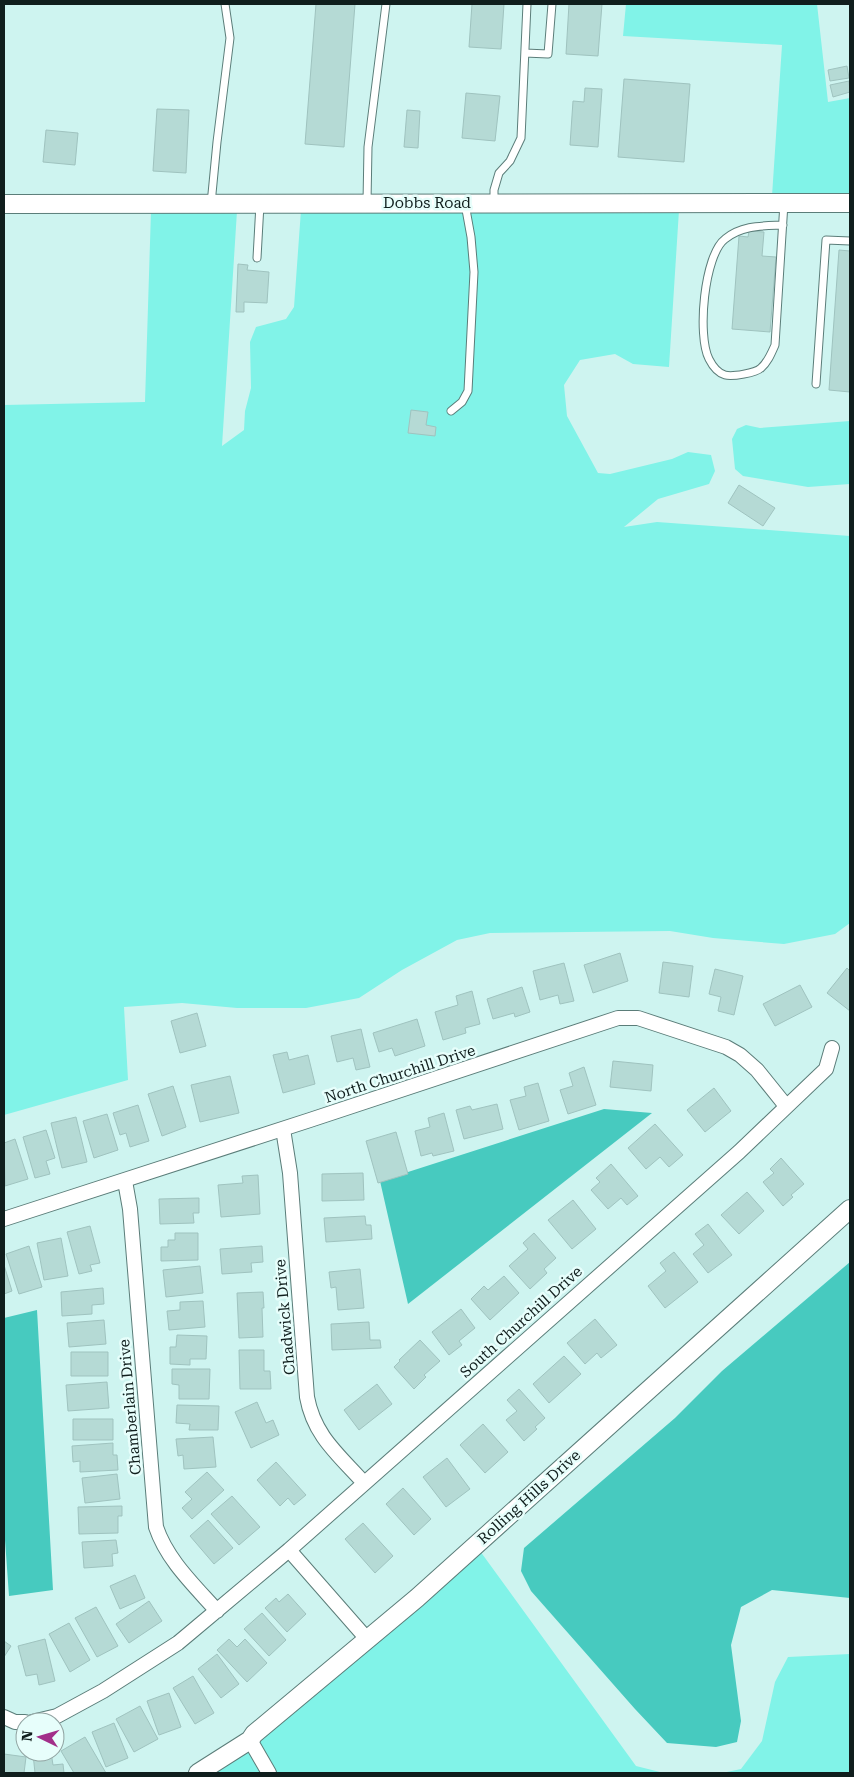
<svg xmlns="http://www.w3.org/2000/svg" width="854" height="1777" font-family="'Roboto Serif',serif">
  <style>
    .green { fill: #81f3e8 }
    .water { fill: #47cabf }
    .building { fill: #b5dad5; stroke: #9fc3bf }
    .lines { fill: none; stroke-linecap: round; stroke-linejoin: round }
    .service-casing { stroke: #5b7d79; stroke-width: 9 }
    .minor-casing { stroke: #5b7d79; stroke-width: 16 }
    .tertiary-casing { stroke: #5b7d79; stroke-width: 20 }
    .service { stroke: #fff; stroke-width: 7 }
    .minor { stroke: #fff; stroke-width: 14 }
    .tertiary { stroke: #fff; stroke-width: 18 }
    .labels { text-anchor: middle; dominant-baseline: central; stroke-width: 5; stroke-linejoin: round; paint-order: stroke }
    .street-label { font-size: 15px; fill: #101e1d; stroke: #e7fefb }
  </style>
  <rect width="100%" height="100%" fill="#cef4f0"/>
  <path class="green" d="M 626,4 L 817,4 L 828,102 L 850,98 L 850,196 L 772,196 L 782,45 L 623,36 Z
    M 301,210 L 679,210 L 669,367 L 633,364 L 615,354 L 580,360 L 564,385 L 567,416 L 598,473 L 610,474 L 672,459 L 688,452 L 711,455 L 715,471 L 709,484 L 658,499 L 624,527 L 657,522 L 850,536 L 850,923 L 835,934 L 784,944 L 713,938 L 670,931 L 490,933 L 457,940 L 402,970 L 359,998 L 306,1008 L 237,1008 L 182,1003 L 124,1007 L 128,1080 L 4,1115 L 4,405 L 145,402 L 151,211 L 237,211 L 222,446 L 244,430 L 245,411 L 251,388 L 250,342 L 256,327 L 286,319 L 294,307 Z
    M 850,421 L 850,484 L 808,487 L 743,476 L 735,469 L 732,439 L 737,429 L 746,425 L 760,428 Z
    M 480,1551 L 636,1766 L 664,1773 L 212,1773 L 260,1739 Z
    M 850,1654 L 850,1773 L 722,1773 L 741,1769 L 762,1741 L 775,1682 L 788,1657 Z"/>
  <path class="water" d="M 604,1109 L 652,1113 L 408,1304 L 380,1181 Z
    M 850,1262 L 850,1598 L 772,1590 L 741,1607 L 731,1645 L 741,1721 L 737,1742 L 716,1747 L 667,1743 L 635,1709 L 531,1591 L 521,1571 L 524,1548 L 675,1418 L 722,1371 Z
    M 37,1310 L 53,1590 L 9,1596 L 4,1526 L 4,1318 Z"/>
  <path class="building" d="M 316,4 L 355,4 L 344,147 L 305,144 Z
    M 472,4 L 504,4 L 501,49 L 469,47 Z
    M 569,4 L 602,4 L 598,56 L 566,54 Z
    M 847,66 L 849,78 L 830,81 L 828,70 Z
    M 624,79 L 690,84 L 684,162 L 618,157 Z
    M 849,81 L 850,92 L 833,97 L 830,85 Z
    M 585,88 L 602,89 L 598,147 L 570,145 L 573,101 L 584,102 Z
    M 466,93 L 500,96 L 495,141 L 462,138 Z
    M 157,109 L 189,110 L 186,173 L 153,171 Z
    M 407,110 L 420,111 L 418,148 L 404,147 Z
    M 46,130 L 78,133 L 75,165 L 43,162 Z
    M 749,231 L 764,232 L 762,256 L 776,257 L 770,332 L 732,329 L 739,236 L 748,237 Z
    M 839,250 L 850,251 L 850,392 L 829,390 Z
    M 238,264 L 248,265 L 247,270 L 269,272 L 267,303 L 244,302 L 244,312 L 236,312 Z
    M 411,410 L 428,412 L 426,425 L 436,427 L 435,436 L 408,433 Z
    M 739,485 L 775,508 L 763,526 L 728,503 Z
    M 620,953 L 628,981 L 593,993 L 584,965 Z
    M 663,962 L 693,966 L 689,997 L 659,993 Z
    M 564,963 L 574,1001 L 560,1004 L 558,995 L 540,1000 L 533,971 Z
    M 847,968 L 850,971 L 850,1011 L 827,993 Z
    M 715,969 L 743,976 L 734,1015 L 718,1011 L 721,997 L 709,994 Z
    M 800,985 L 812,1007 L 775,1026 L 763,1004 Z
    M 522,987 L 530,1012 L 515,1017 L 514,1013 L 493,1019 L 487,999 Z
    M 472,991 L 480,1024 L 465,1028 L 466,1033 L 443,1040 L 435,1012 L 458,1005 L 456,996 Z
    M 197,1013 L 206,1046 L 180,1053 L 171,1021 Z
    M 417,1019 L 425,1046 L 395,1056 L 392,1048 L 379,1052 L 373,1033 Z
    M 361,1029 L 370,1067 L 356,1070 L 353,1058 L 337,1062 L 331,1036 Z
    M 287,1052 L 289,1060 L 308,1055 L 315,1084 L 283,1093 L 273,1055 Z
    M 613,1061 L 653,1065 L 651,1091 L 610,1087 Z
    M 584,1067 L 596,1105 L 568,1114 L 560,1090 L 573,1086 L 569,1073 Z
    M 230,1076 L 239,1113 L 200,1122 L 191,1085 Z
    M 538,1083 L 549,1121 L 519,1130 L 510,1100 L 526,1096 L 524,1087 Z
    M 173,1086 L 186,1127 L 162,1136 L 148,1094 Z
    M 714,1088 L 731,1111 L 705,1132 L 687,1110 Z
    M 497,1104 L 503,1129 L 464,1139 L 456,1110 L 470,1106 L 472,1110 Z
    M 138,1105 L 149,1141 L 130,1147 L 126,1133 L 120,1135 L 113,1113 Z
    M 444,1113 L 454,1151 L 433,1156 L 432,1153 L 421,1156 L 415,1131 L 430,1127 L 428,1118 Z
    M 107,1114 L 118,1150 L 94,1158 L 83,1121 Z
    M 76,1117 L 87,1162 L 62,1168 L 51,1123 Z
    M 655,1124 L 683,1155 L 669,1167 L 660,1157 L 646,1169 L 628,1148 Z
    M 46,1130 L 55,1158 L 46,1161 L 50,1174 L 35,1178 L 23,1137 Z
    M 396,1132 L 408,1174 L 378,1183 L 366,1141 Z
    M 15,1139 L 28,1179 L 5,1186 L 4,1143 Z
    M 781,1158 L 804,1184 L 791,1195 L 793,1197 L 783,1206 L 763,1182 L 774,1173 L 770,1169 Z
    M 611,1164 L 638,1196 L 627,1205 L 621,1198 L 608,1209 L 591,1190 L 600,1182 L 596,1178 Z
    M 363,1173 L 364,1200 L 322,1201 L 322,1174 Z
    M 258,1175 L 260,1214 L 221,1217 L 218,1185 L 243,1183 L 242,1176 Z
    M 747,1192 L 764,1211 L 739,1234 L 721,1215 Z
    M 199,1198 L 199,1213 L 193,1213 L 194,1223 L 160,1224 L 159,1199 Z
    M 573,1200 L 596,1229 L 572,1249 L 548,1220 Z
    M 365,1216 L 366,1225 L 371,1225 L 372,1239 L 326,1242 L 324,1218 Z
    M 708,1224 L 732,1255 L 708,1273 L 693,1254 L 704,1245 L 695,1234 Z
    M 90,1226 L 100,1263 L 90,1265 L 92,1271 L 79,1274 L 67,1232 Z
    M 175,1233 L 198,1233 L 198,1260 L 161,1261 L 161,1247 L 168,1247 L 168,1240 L 175,1240 Z
    M 534,1233 L 556,1258 L 544,1269 L 547,1273 L 530,1289 L 509,1266 L 528,1249 L 523,1243 Z
    M 61,1238 L 68,1276 L 44,1280 L 37,1243 Z
    M 29,1246 L 42,1287 L 19,1294 L 6,1254 Z
    M 262,1246 L 263,1262 L 251,1263 L 252,1272 L 222,1274 L 220,1249 Z
    M 674,1252 L 698,1282 L 665,1308 L 648,1286 L 666,1271 L 660,1263 Z
    M 4,1265 L 12,1291 L 4,1294 Z
    M 200,1266 L 203,1293 L 166,1297 L 163,1270 Z
    M 360,1269 L 364,1308 L 338,1310 L 336,1287 L 331,1288 L 329,1272 Z
    M 504,1276 L 519,1293 L 490,1320 L 471,1299 L 484,1286 L 488,1290 Z
    M 103,1288 L 104,1304 L 92,1305 L 92,1314 L 62,1316 L 61,1292 Z
    M 263,1292 L 264,1308 L 262,1308 L 263,1337 L 239,1338 L 237,1293 Z
    M 203,1301 L 205,1327 L 169,1330 L 167,1311 L 180,1310 L 180,1302 Z
    M 461,1309 L 475,1328 L 459,1341 L 462,1345 L 449,1355 L 432,1332 Z
    M 595,1319 L 617,1345 L 601,1358 L 597,1353 L 585,1364 L 567,1343 Z
    M 104,1320 L 106,1344 L 69,1347 L 67,1323 Z
    M 369,1322 L 370,1340 L 380,1340 L 381,1348 L 332,1350 L 331,1324 Z
    M 177,1335 L 207,1336 L 206,1359 L 190,1359 L 190,1365 L 170,1364 L 170,1347 L 176,1347 Z
    M 420,1340 L 440,1361 L 424,1375 L 426,1377 L 414,1389 L 394,1367 L 400,1361 L 399,1360 Z
    M 239,1350 L 264,1350 L 264,1371 L 270,1371 L 271,1389 L 240,1389 Z
    M 71,1352 L 108,1352 L 108,1376 L 71,1376 Z
    M 564,1356 L 581,1374 L 549,1403 L 533,1384 Z
    M 172,1369 L 210,1369 L 209,1399 L 179,1399 L 179,1385 L 172,1384 Z
    M 107,1382 L 109,1408 L 68,1411 L 66,1385 Z
    M 377,1384 L 392,1404 L 359,1430 L 344,1410 Z
    M 519,1389 L 545,1418 L 535,1427 L 537,1429 L 524,1441 L 506,1420 L 517,1411 L 507,1400 Z
    M 257,1402 L 266,1423 L 273,1420 L 279,1435 L 251,1448 L 235,1412 Z
    M 177,1405 L 219,1406 L 218,1430 L 189,1430 L 190,1424 L 176,1423 Z
    M 73,1419 L 113,1419 L 113,1440 L 73,1440 Z
    M 483,1424 L 508,1452 L 485,1473 L 460,1445 Z
    M 213,1437 L 216,1467 L 184,1469 L 183,1455 L 178,1456 L 176,1439 Z
    M 113,1443 L 113,1455 L 117,1455 L 118,1470 L 80,1472 L 80,1461 L 73,1462 L 72,1446 Z
    M 447,1458 L 470,1489 L 446,1507 L 423,1477 Z
    M 276,1462 L 306,1495 L 294,1505 L 288,1498 L 280,1506 L 257,1480 Z
    M 207,1472 L 224,1490 L 192,1519 L 182,1508 L 192,1499 L 185,1492 Z
    M 117,1474 L 120,1499 L 85,1503 L 82,1478 Z
    M 403,1488 L 431,1519 L 414,1535 L 386,1504 Z
    M 232,1496 L 260,1527 L 239,1545 L 211,1514 Z
    M 122,1506 L 122,1516 L 118,1516 L 118,1533 L 79,1534 L 78,1507 Z
    M 208,1520 L 233,1548 L 214,1564 L 190,1536 Z
    M 363,1523 L 393,1556 L 375,1573 L 345,1539 Z
    M 116,1540 L 118,1553 L 112,1554 L 113,1566 L 84,1568 L 82,1542 Z
    M 135,1575 L 145,1598 L 120,1609 L 110,1586 Z
    M 288,1594 L 306,1614 L 287,1632 L 265,1608 L 276,1598 L 279,1602 Z
    M 149,1601 L 162,1621 L 129,1643 L 116,1624 Z
    M 96,1607 L 118,1646 L 97,1657 L 75,1618 Z
    M 262,1613 L 286,1640 L 269,1656 L 244,1629 Z
    M 69,1623 L 90,1660 L 70,1672 L 49,1634 Z
    M 45,1639 L 55,1681 L 39,1685 L 37,1674 L 26,1676 L 18,1646 Z
    M 229,1639 L 237,1647 L 245,1639 L 267,1663 L 247,1682 L 217,1650 Z
    M 4,1641 L 11,1646 L 4,1657 Z
    M 217,1654 L 239,1684 L 221,1698 L 198,1669 Z
    M 193,1676 L 214,1713 L 195,1724 L 173,1688 Z
    M 169,1693 L 181,1727 L 159,1735 L 147,1701 Z
    M 140,1706 L 158,1739 L 134,1752 L 116,1719 Z
    M 114,1723 L 128,1758 L 106,1767 L 92,1732 Z
    M 85,1737 L 106,1773 L 74,1773 L 61,1751 Z
    M 51,1752 L 53,1765 L 63,1764 L 64,1773 L 35,1773 L 33,1754 Z
    M 4,1754 L 26,1757 L 24,1773 L 4,1773 Z"/>
  <g class="lines">
    <defs>
      <path id="service" d="M 525,53 L 548,54 L 552,4
        M 367,202 L 368,147 L 386,4
        M 494,203 L 494,190 L 499,173 L 510,161 L 521,138 L 527,4
        M 211,204 L 217,142 L 230,38 L 225,4
        M 783,225 C 763,226 742,225 725,239 C 704,255 697,336 709,359 C 712,365 718,373 725,375 C 732,377 756,373 761,368 C 768,362 771,354 775,345 L 784,203
        M 257,258 L 260,204
        M 816,384 L 826,240 L 850,241
        M 451,411 L 462,402 L 468,391 L 474,272 L 471,237 L 465,204"/>
      <path id="minor" d="M 283,1129 L 290,1173 L 307,1397 C 314,1436 339,1455 364,1483
        M 125,1181 L 130,1209 L 156,1527 C 167,1560 194,1585 217,1611
        M 4,1219 L 310,1120 L 618,1018 L 638,1018 L 726,1047 L 740,1055 L 757,1070 L 786,1106
        M 289,1550 L 367,1639
        M 4,1717 L 15,1722 L 25,1722
        M 32,1722 L 57,1716 L 103,1691 L 178,1643 L 289,1550 L 739,1152 L 826,1069 L 832,1048
        M 250,1740 L 269,1773"/>
      <path id="tertiary" d="M 4,204 L 850,203
        M 198,1773 L 250,1740 L 254,1734 L 417,1598 L 850,1209"/>
    </defs>
    <use href="#service" class="service-casing"/>
    <use href="#minor" class="minor-casing"/>
    <use href="#tertiary" class="tertiary-casing"/>
    <use href="#service" class="service"/>
    <use href="#minor" class="minor"/>
    <use href="#tertiary" class="tertiary"/>
  </g>
  <g class="labels">
    <g class="street-label">
      <text x="427" y="203">Dobbs Road</text>
      <text transform="translate(400 1074) rotate(-18)">North Churchill Drive</text>
      <text transform="translate(285 1317) rotate(-95)">Chadwick Drive</text>
      <text transform="translate(521 1322) rotate(-42)">South Churchill Drive</text>
      <text transform="translate(130 1407) rotate(-95)">Chamberlain Drive</text>
      <text transform="translate(529 1497) rotate(-42)">Rolling Hills Drive</text>
    </g>
  </g>
  <rect width="854" height="1777" fill="none" stroke="#101e1d" stroke-width="10"/>
  <g transform="translate(40 1737) rotate(275)"><circle r="24" fill="#e7fefb" stroke="#91a4a2"/>
  <path d="M0-4L9 19L0 12L-9 19Z" fill="#a22f8a"/>
  <text y="-8" font-size="14" font-weight="bold" text-anchor="middle" fill="#101e1d">N</text>
  </g>
</svg>
